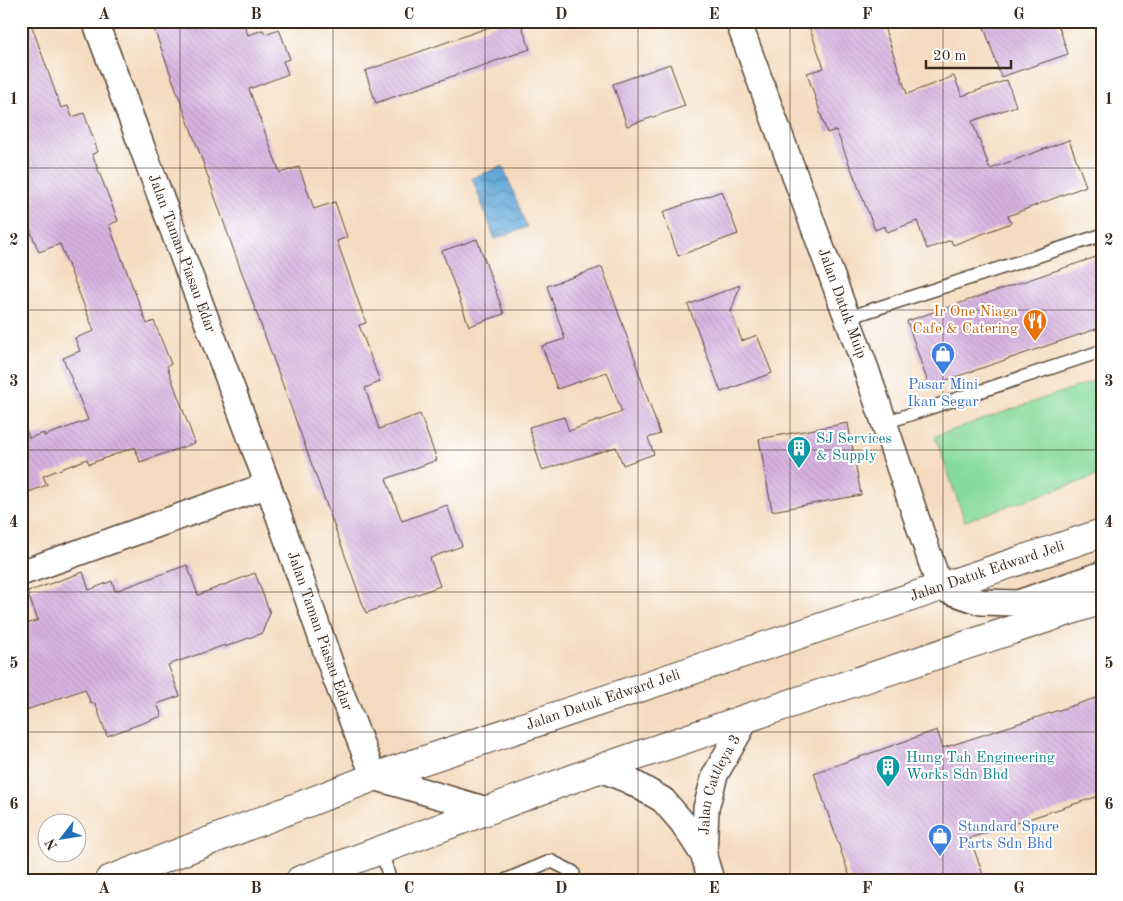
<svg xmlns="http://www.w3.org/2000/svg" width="1123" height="901" font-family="'Old Standard TT',serif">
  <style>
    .green { fill: #86da9b; stroke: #60825c }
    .water { fill: url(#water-waves); stroke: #506a7c }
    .building { fill: url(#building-back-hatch) }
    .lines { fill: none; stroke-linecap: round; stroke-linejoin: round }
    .lane-casing { stroke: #574536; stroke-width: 15 }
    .street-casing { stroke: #574536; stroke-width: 28 }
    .secondary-casing { stroke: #574536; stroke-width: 30 }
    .lane { stroke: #fff; stroke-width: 12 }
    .street { stroke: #fff; stroke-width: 25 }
    .secondary { stroke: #fff; stroke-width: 28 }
    .grid { fill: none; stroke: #3b2a1e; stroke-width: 1; stroke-opacity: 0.55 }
    .labels { text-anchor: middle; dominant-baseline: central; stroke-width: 4; stroke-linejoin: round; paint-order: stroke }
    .street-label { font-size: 15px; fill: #3b2a1e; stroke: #fff }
    .food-label { font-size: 15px; fill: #c56008; stroke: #fff; text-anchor: end }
    .shop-label { font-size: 15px; fill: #366cbe; stroke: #fff }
    .culture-label { font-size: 15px; fill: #0d838f; stroke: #fff; text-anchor: start }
    .neatline { fill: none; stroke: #3b2a1e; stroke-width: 2 }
    .grid-label { font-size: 16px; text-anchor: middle; font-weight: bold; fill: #3b2a1e }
  </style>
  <defs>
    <pattern id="water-waves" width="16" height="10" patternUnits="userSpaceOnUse" patternTransform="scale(1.25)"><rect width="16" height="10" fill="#64a9d9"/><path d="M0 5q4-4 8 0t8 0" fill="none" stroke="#548aaf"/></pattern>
    <pattern id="building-back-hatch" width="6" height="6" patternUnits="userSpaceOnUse" patternTransform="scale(1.25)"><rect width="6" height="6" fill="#d7b3e0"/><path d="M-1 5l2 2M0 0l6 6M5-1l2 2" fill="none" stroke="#b99ac0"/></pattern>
  </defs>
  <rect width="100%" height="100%" fill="#fff"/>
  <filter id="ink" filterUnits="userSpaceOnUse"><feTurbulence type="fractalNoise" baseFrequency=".02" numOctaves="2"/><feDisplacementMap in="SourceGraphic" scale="10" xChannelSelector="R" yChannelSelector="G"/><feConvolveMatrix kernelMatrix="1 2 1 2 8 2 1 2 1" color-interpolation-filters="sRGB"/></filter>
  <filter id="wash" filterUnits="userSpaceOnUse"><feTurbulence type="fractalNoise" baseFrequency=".0096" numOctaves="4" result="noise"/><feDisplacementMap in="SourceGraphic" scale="20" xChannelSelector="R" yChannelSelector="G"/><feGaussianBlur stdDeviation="1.12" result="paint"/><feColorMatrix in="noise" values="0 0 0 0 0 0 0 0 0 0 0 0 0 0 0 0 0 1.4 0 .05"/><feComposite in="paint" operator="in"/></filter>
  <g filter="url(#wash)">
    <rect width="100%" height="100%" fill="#f4dbbf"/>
    <path class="green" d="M 1102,378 L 1102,474 L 965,521 L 935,436 Z"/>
    <path class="water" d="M 503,166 L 527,227 L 495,239 L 472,178 Z"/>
    <g id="blocks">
      <path class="building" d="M 21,21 L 30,21 L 61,108 L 68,106 L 72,117 L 84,113 L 98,152 L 92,154 L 118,221 L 109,225 L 147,324 L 154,321 L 171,364 L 167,366 L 195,443 L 140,462 L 135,447 L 89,464 L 87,459 L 43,476 L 47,485 L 21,495 L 21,424 L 24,423 L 29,438 L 44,433 L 44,436 L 88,420 L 63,358 L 80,351 L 75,338 L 94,331 L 60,244 L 39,252 L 21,207 Z
        M 151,21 L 243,21 L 248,35 L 263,30 L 265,34 L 279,29 L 290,59 L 283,61 L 288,74 L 249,89 L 280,173 L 299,167 L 314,209 L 335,202 L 347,237 L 337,241 L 366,323 L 359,325 L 380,382 L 365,388 L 379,429 L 420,414 L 437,460 L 386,479 L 402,521 L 447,505 L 462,546 L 430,558 L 440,586 L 366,613 L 230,240 L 200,154 Z
        M 507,21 L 520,21 L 530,49 L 376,103 L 365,71 Z
        M 807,21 L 882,21 L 907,94 L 954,76 L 962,96 L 1007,80 L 1016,106 L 972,121 L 990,169 L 1069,140 L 1086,186 L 1008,216 L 1011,223 L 953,245 L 951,240 L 927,249 L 917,221 L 887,232 L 885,226 L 875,230 L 836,130 L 827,133 L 807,73 L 824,68 Z
        M 982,21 L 1057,21 L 1068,54 L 1001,77 Z
        M 670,64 L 685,106 L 627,126 L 613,84 Z
        M 722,191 L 738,234 L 678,256 L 663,212 Z
        M 477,239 L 504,314 L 469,326 L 442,251 Z
        M 1102,255 L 1102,327 L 929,386 L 907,321 Z
        M 602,267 L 636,362 L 635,362 L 660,434 L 648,438 L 654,454 L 623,465 L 616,447 L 542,470 L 529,427 L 564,417 L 569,431 L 622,412 L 607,372 L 557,389 L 542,346 L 565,339 L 547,286 Z
        M 740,285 L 731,312 L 742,341 L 757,335 L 772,373 L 721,392 L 688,305 Z
        M 848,423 L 861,495 L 772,511 L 759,439 Z
        M 187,565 L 198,595 L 255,573 L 270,613 L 262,633 L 225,647 L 225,645 L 168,665 L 180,696 L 157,704 L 162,716 L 107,736 L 95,703 L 91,704 L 85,689 L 21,712 L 21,626 L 38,620 L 27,592 L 83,572 L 89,590 L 112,581 L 115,591 Z
        M 1102,696 L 1102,795 L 970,838 L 985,880 L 851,880 L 814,773 L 937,730 L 943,748 Z"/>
    </g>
  </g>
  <g filter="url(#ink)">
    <use href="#blocks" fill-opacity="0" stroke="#574536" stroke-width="1"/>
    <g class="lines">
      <defs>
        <path id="lane" d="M 847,318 L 1102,235
          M 884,423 L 1102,351
          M 381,849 L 390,880
          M 506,880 L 551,861 L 573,872 L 575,880"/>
        <g id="street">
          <path id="s1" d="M 95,21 L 268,485 L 335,677 L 374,777 L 487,810"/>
          <path id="s2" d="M 738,21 L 866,369 L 940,588 L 981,602 L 1018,603 L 1102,574"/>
          <path d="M 21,573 L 268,485"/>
          <path d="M 596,770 L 608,772 L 630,781 L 663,800 L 682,822 L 704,856 L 711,880"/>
          <path id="s3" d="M 704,856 L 706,808 L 715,775 L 747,718"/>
        </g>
        <g id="secondary">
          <path id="s4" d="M 109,880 L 374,777 L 1102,533"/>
          <path d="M 300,880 L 596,770 L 747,718 L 1102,600"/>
        </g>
      </defs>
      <use href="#lane" class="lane-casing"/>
      <use href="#street" class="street-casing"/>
      <use href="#secondary" class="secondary-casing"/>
      <use href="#lane" class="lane"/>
      <use href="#street" class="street"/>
      <use href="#secondary" class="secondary"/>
    </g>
  </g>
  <path class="grid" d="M 180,21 L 180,880M 333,21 L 333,880M 485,21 L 485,880M 638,21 L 638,880M 790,21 L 790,880M 943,21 L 943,880M 21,168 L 1102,168M 21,310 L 1102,310M 21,450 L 1102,450M 21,592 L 1102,592M 21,732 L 1102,732"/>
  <defs>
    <symbol id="restaurant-pin" viewBox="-11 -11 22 30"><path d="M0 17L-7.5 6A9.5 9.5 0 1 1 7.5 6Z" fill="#e8710a" stroke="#fff"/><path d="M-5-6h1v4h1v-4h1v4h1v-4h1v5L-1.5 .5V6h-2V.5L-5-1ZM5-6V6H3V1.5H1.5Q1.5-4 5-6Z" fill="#fff"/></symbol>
    <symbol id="shop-pin" viewBox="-11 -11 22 30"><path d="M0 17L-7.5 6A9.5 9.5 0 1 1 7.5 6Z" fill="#3f7fe0" stroke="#fff"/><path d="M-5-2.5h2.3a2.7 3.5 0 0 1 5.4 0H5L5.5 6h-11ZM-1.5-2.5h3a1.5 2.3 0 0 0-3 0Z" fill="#fff"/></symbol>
    <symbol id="building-pin" viewBox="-11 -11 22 30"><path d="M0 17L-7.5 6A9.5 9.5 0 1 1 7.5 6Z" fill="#0f9aa8" stroke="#fff"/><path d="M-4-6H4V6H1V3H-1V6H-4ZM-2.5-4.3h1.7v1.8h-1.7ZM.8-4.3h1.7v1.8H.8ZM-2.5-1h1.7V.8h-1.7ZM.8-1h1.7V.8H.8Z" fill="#fff"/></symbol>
  </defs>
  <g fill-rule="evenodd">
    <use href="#restaurant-pin" x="1021" y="307" width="28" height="38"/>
    <use href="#shop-pin" x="929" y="340" width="28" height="38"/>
    <use href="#building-pin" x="785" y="434" width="28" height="38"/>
    <use href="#building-pin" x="874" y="753" width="28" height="38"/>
    <use href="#shop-pin" x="926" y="822" width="28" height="38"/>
  </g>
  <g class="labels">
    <g class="street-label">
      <text stroke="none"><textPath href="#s1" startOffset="248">Jalan Taman Piasau Edar</textPath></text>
      <text stroke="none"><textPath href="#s2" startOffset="301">Jalan Datuk Muip</textPath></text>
      <text stroke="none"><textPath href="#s4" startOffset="931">Jalan Datuk Edward Jeli</textPath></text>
      <text stroke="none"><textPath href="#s1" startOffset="650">Jalan Taman Piasau Edar</textPath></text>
      <text stroke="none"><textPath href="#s4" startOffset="526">Jalan Datuk Edward Jeli</textPath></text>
      <text stroke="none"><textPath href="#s3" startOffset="74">Jalan Cattleya 3</textPath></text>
    </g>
    <g class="food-label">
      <text x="1018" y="312">Ir One Niaga<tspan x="1018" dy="17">Cafe &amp; Catering</tspan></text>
    </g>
    <g class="shop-label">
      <text x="943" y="385">Pasar Mini<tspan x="943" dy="17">Ikan Segar</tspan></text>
      <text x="958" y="827" text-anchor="start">Standard Spare<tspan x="958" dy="17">Parts Sdn Bhd</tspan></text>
    </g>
    <g class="culture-label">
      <text x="816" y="439">SJ Services<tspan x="816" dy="17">&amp; Supply</tspan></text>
      <text x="906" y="758">Hung Tah Engineering<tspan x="906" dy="17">Works Sdn Bhd</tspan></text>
    </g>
  </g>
  <rect width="1123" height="901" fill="none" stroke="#fff" stroke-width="55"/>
  <g transform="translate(62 838) rotate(239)"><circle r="24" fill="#ffffff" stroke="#b1aaa5"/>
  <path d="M0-4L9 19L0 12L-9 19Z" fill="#1f6fb2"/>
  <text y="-8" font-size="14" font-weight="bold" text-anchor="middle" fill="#3b2a1e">N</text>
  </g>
  <path d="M926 60v8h85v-8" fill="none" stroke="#3b2a1e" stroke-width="2.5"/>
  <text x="933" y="60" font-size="15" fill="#3b2a1e" stroke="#ffffff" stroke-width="4" paint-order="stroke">20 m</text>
  <rect x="28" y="28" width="1068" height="846" class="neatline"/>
  <g class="grid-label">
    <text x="104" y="19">A</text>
    <text x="256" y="19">B</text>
    <text x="409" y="19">C</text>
    <text x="561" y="19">D</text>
    <text x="714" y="19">E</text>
    <text x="867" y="19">F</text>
    <text x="1019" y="19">G</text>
    <text x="14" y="104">1</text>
    <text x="1109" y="104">1</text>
    <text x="14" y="245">2</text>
    <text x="1109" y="245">2</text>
    <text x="14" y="386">3</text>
    <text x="1109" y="386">3</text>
    <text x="14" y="527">4</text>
    <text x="1109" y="527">4</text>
    <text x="14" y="668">5</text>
    <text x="1109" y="668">5</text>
    <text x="14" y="809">6</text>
    <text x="1109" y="809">6</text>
    <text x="104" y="893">A</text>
    <text x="256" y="893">B</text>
    <text x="409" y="893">C</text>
    <text x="561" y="893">D</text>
    <text x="714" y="893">E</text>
    <text x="867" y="893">F</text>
    <text x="1019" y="893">G</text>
  </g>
</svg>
